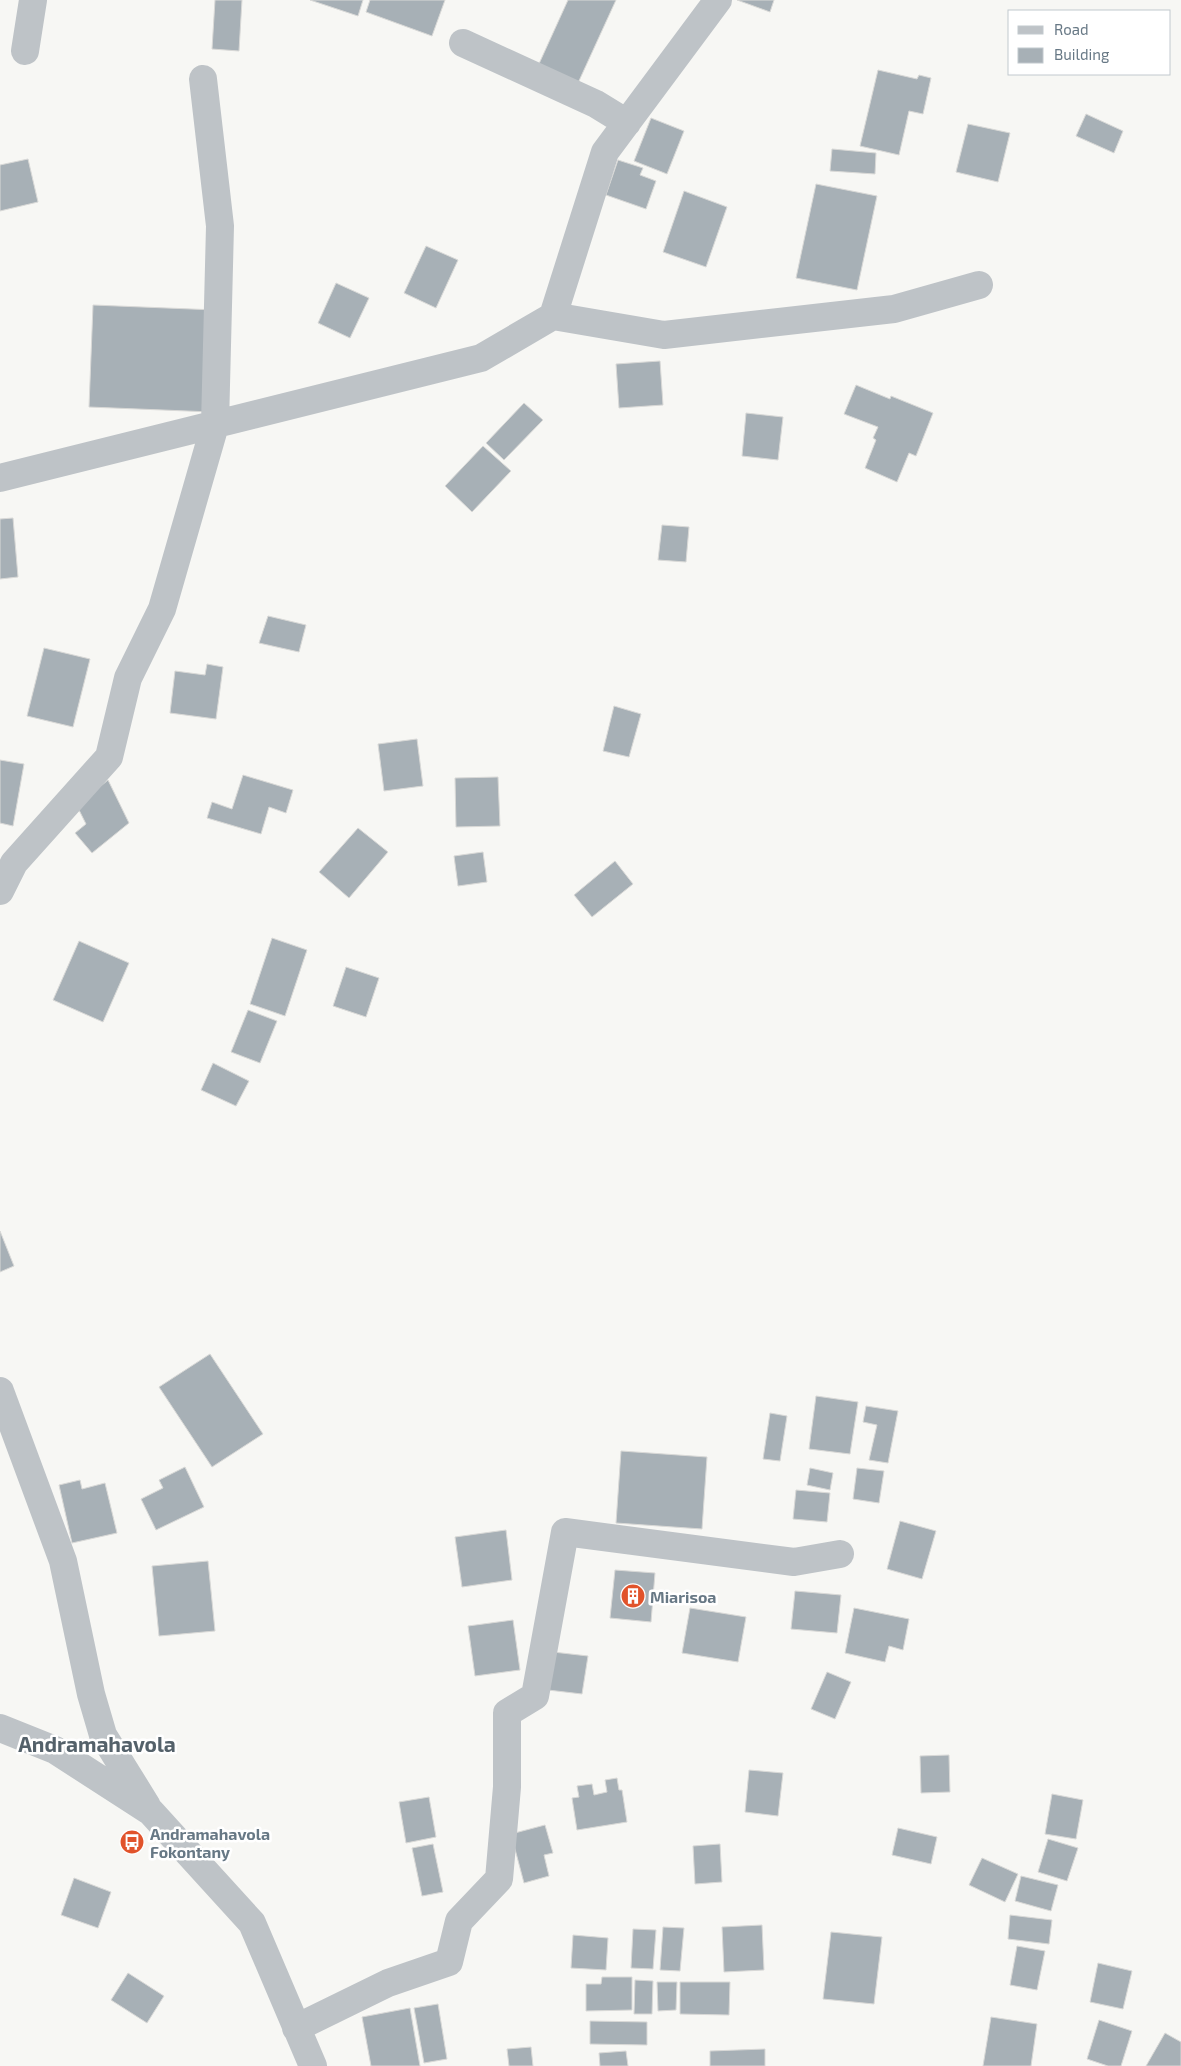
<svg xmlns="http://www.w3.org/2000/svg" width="1181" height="2066" font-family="'Exo 2',sans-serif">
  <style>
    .building { fill: #a7b0b6; stroke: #d9d9d7 }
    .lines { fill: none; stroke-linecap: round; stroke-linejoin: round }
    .minor { stroke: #bec3c7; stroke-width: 28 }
    .labels { text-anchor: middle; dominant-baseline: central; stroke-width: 5; stroke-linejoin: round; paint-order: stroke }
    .poi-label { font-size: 16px; font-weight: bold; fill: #677885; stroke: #fff; text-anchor: start }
    .district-label { font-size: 21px; font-weight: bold; fill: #54616a; stroke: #fff }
  </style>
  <rect width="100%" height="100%" fill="#f7f7f4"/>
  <path class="building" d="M 215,0 L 242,0 L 239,51 L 212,49 Z
    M 310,0 L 363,0 L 358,16 Z
    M 370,0 L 445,0 L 432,36 L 366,12 Z
    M 568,0 L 616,0 L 578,83 L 538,66 Z
    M 737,0 L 774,0 L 770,12 Z
    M 878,70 L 917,79 L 919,75 L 931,78 L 923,114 L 909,111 L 899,155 L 860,146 Z
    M 1086,114 L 1123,131 L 1114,153 L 1076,136 Z
    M 651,118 L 684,131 L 667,174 L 634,161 Z
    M 968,124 L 1010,133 L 998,182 L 956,172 Z
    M 832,149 L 876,153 L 875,174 L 830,171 Z
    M 28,159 L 38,202 L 0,211 L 0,165 Z
    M 618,160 L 643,168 L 640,175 L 656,181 L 646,209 L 606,195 Z
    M 816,184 L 877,196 L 857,290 L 796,278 Z
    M 684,191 L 727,207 L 706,267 L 663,252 Z
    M 426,246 L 458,260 L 436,308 L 404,293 Z
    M 336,283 L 369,298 L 350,338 L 318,323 Z
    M 93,305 L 216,310 L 212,412 L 89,407 Z
    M 660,361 L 663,405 L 619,408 L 616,364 Z
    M 856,385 L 890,399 L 891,396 L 933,413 L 916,456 L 909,453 L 897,482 L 865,468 L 876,440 L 873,438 L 878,427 L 844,414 Z
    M 524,403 L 543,420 L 504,460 L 486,443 Z
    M 746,413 L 783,417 L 778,460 L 742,456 Z
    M 483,446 L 511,471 L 472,512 L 445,486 Z
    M 13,518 L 18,577 L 0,579 L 0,519 Z
    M 662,525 L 689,527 L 686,562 L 658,560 Z
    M 268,616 L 306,625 L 299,652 L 259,643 Z
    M 44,648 L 90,659 L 73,727 L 27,716 Z
    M 207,664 L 223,667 L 216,719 L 170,713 L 175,671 L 205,675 Z
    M 614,706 L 641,714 L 629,757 L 603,751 Z
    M 417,739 L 423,786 L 384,791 L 378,744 Z
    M 0,760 L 24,764 L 13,826 L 0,823 Z
    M 243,775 L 293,790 L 286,813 L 269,807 L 261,834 L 207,818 L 212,802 L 232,809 Z
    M 498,777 L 500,826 L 456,827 L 455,778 Z
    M 108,780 L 129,823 L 92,853 L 75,833 L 86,824 L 77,806 Z
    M 358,828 L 388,852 L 349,898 L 319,872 Z
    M 483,852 L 487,882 L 458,886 L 454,856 Z
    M 615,861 L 633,884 L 592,917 L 574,895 Z
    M 272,938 L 307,950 L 285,1016 L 250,1004 Z
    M 79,941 L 129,963 L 103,1022 L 53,1000 Z
    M 346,967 L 379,978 L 366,1017 L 333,1006 Z
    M 248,1010 L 277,1021 L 260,1063 L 231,1052 Z
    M 213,1063 L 249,1081 L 236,1106 L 201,1090 Z
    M 0,1231 L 14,1266 L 0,1272 Z
    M 210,1354 L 263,1434 L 212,1467 L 159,1387 Z
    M 816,1396 L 858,1402 L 850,1454 L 809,1449 Z
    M 866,1406 L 898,1411 L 888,1463 L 869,1460 L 877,1425 L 863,1422 Z
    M 770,1413 L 787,1416 L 780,1461 L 763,1459 Z
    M 621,1451 L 707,1457 L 702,1529 L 616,1523 Z
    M 185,1467 L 204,1507 L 156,1530 L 141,1499 L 163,1488 L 159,1480 Z
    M 810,1468 L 833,1473 L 830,1490 L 807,1485 Z
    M 857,1468 L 884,1471 L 879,1503 L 853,1499 Z
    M 80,1480 L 82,1489 L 105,1483 L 117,1533 L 72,1543 L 59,1485 Z
    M 796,1490 L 830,1493 L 827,1522 L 793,1519 Z
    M 900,1521 L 936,1531 L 922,1579 L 887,1569 Z
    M 506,1530 L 512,1580 L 462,1587 L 455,1537 Z
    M 208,1561 L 215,1631 L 159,1636 L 152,1566 Z
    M 615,1570 L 655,1573 L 651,1622 L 610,1618 Z
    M 795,1591 L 841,1595 L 837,1633 L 791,1629 Z
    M 690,1608 L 746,1617 L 738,1662 L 682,1653 Z
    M 854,1608 L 909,1619 L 903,1650 L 889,1646 L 885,1662 L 845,1653 Z
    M 513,1620 L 520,1670 L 475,1676 L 468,1626 Z
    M 553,1652 L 588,1656 L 582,1694 L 548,1690 Z
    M 827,1672 L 851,1682 L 835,1719 L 811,1709 Z
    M 949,1755 L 950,1792 L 921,1793 L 920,1756 Z
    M 749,1770 L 783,1773 L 778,1816 L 745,1812 Z
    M 617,1778 L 619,1790 L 622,1790 L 627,1822 L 577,1830 L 572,1798 L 579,1797 L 577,1786 L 592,1784 L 594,1795 L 607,1792 L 605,1780 Z
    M 1052,1794 L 1083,1800 L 1076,1839 L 1045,1834 Z
    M 429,1797 L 436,1837 L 406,1843 L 399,1802 Z
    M 545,1825 L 553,1853 L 544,1855 L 549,1876 L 524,1883 L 511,1834 Z
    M 898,1828 L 937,1837 L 931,1864 L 892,1855 Z
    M 1048,1839 L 1078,1848 L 1067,1881 L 1038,1872 Z
    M 433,1844 L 443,1892 L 422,1896 L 412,1848 Z
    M 720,1844 L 722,1882 L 695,1884 L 693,1846 Z
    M 982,1858 L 1018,1874 L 1005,1902 L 969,1885 Z
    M 1021,1876 L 1058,1885 L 1051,1911 L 1015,1901 Z
    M 74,1878 L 111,1892 L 98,1928 L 61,1915 Z
    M 1010,1915 L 1052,1920 L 1049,1944 L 1008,1939 Z
    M 762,1925 L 764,1970 L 724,1972 L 722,1927 Z
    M 663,1927 L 684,1928 L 680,1971 L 660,1970 Z
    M 633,1929 L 656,1930 L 653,1969 L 631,1968 Z
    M 831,1932 L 882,1937 L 874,2004 L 823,1999 Z
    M 573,1935 L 608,1938 L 606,1970 L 571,1968 Z
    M 1017,1946 L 1045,1951 L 1037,1990 L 1010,1985 Z
    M 1098,1963 L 1132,1971 L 1123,2009 L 1090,2002 Z
    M 128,1973 L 164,1996 L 147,2023 L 111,2000 Z
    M 602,1977 L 632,1977 L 632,2010 L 586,2011 L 586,1984 L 601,1984 Z
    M 635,1980 L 653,1981 L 652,2014 L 634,2014 Z
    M 657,1982 L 677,1982 L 676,2010 L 658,2011 Z
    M 680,1982 L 730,1982 L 729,2015 L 680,2014 Z
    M 438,2004 L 447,2059 L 424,2063 L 414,2008 Z
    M 410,2008 L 420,2066 L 371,2066 L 362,2017 Z
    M 991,2017 L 1037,2024 L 1031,2066 L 983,2066 Z
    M 1099,2020 L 1132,2031 L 1121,2066 L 1108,2066 L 1087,2059 Z
    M 590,2021 L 647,2022 L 647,2045 L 590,2044 Z
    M 1165,2033 L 1181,2042 L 1181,2066 L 1146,2066 Z
    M 531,2047 L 533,2066 L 509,2066 L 507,2049 Z
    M 765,2049 L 765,2066 L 710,2066 L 710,2051 Z
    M 626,2051 L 628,2066 L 600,2066 L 599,2053 Z"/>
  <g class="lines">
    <path class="minor" d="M 463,43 L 596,104 L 627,123
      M 25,51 L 33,0
      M 553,316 L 664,335 L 894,309 L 979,285
      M 0,478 L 481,358 L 553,316 L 605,152 L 718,0
      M 0,891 L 14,863 L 109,757 L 128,678 L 162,609 L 215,425 L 220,226 L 203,79
      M 0,1391 L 63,1561 L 91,1694 L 103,1735 L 147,1806
      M 0,1728 L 55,1750 L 151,1812 L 252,1923 L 313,2066
      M 296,2028 L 388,1983 L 449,1962 L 459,1921 L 499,1879 L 507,1787 L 507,1713 L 535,1696 L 565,1532 L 794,1562 L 840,1554"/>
  </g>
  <defs>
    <symbol id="building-disc" viewBox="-11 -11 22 22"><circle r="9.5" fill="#e1532b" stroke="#fff"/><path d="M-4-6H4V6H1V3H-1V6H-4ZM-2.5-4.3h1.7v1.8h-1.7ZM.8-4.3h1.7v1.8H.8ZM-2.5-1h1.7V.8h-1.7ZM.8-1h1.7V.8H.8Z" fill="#fff"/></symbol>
    <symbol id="bus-disc" viewBox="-11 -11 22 22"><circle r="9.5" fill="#e1532b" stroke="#fff"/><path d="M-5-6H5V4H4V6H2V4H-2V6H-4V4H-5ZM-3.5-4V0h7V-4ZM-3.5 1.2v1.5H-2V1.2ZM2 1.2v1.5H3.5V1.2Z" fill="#fff"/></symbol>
  </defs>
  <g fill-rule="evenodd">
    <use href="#building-disc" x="619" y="1582" width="28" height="28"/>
    <use href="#bus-disc" x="118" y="1828" width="28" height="28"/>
  </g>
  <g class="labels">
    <g class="poi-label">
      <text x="650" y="1596">Miarisoa</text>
      <text x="150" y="1833">Andramahavola<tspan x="150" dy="18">Fokontany</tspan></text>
    </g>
    <g class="district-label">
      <text x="97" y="1743">Andramahavola</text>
    </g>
  </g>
  <rect x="1008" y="10" width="162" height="65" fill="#ffffff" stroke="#c2c9ce"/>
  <rect x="1018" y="26" width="25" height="8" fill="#bec3c7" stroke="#c2c9ce"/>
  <text x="1054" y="35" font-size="15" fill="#677885">Road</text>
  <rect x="1018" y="48" width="25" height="15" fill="#a7b0b6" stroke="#c2c9ce"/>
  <text x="1054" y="60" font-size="15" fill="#677885">Building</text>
</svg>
